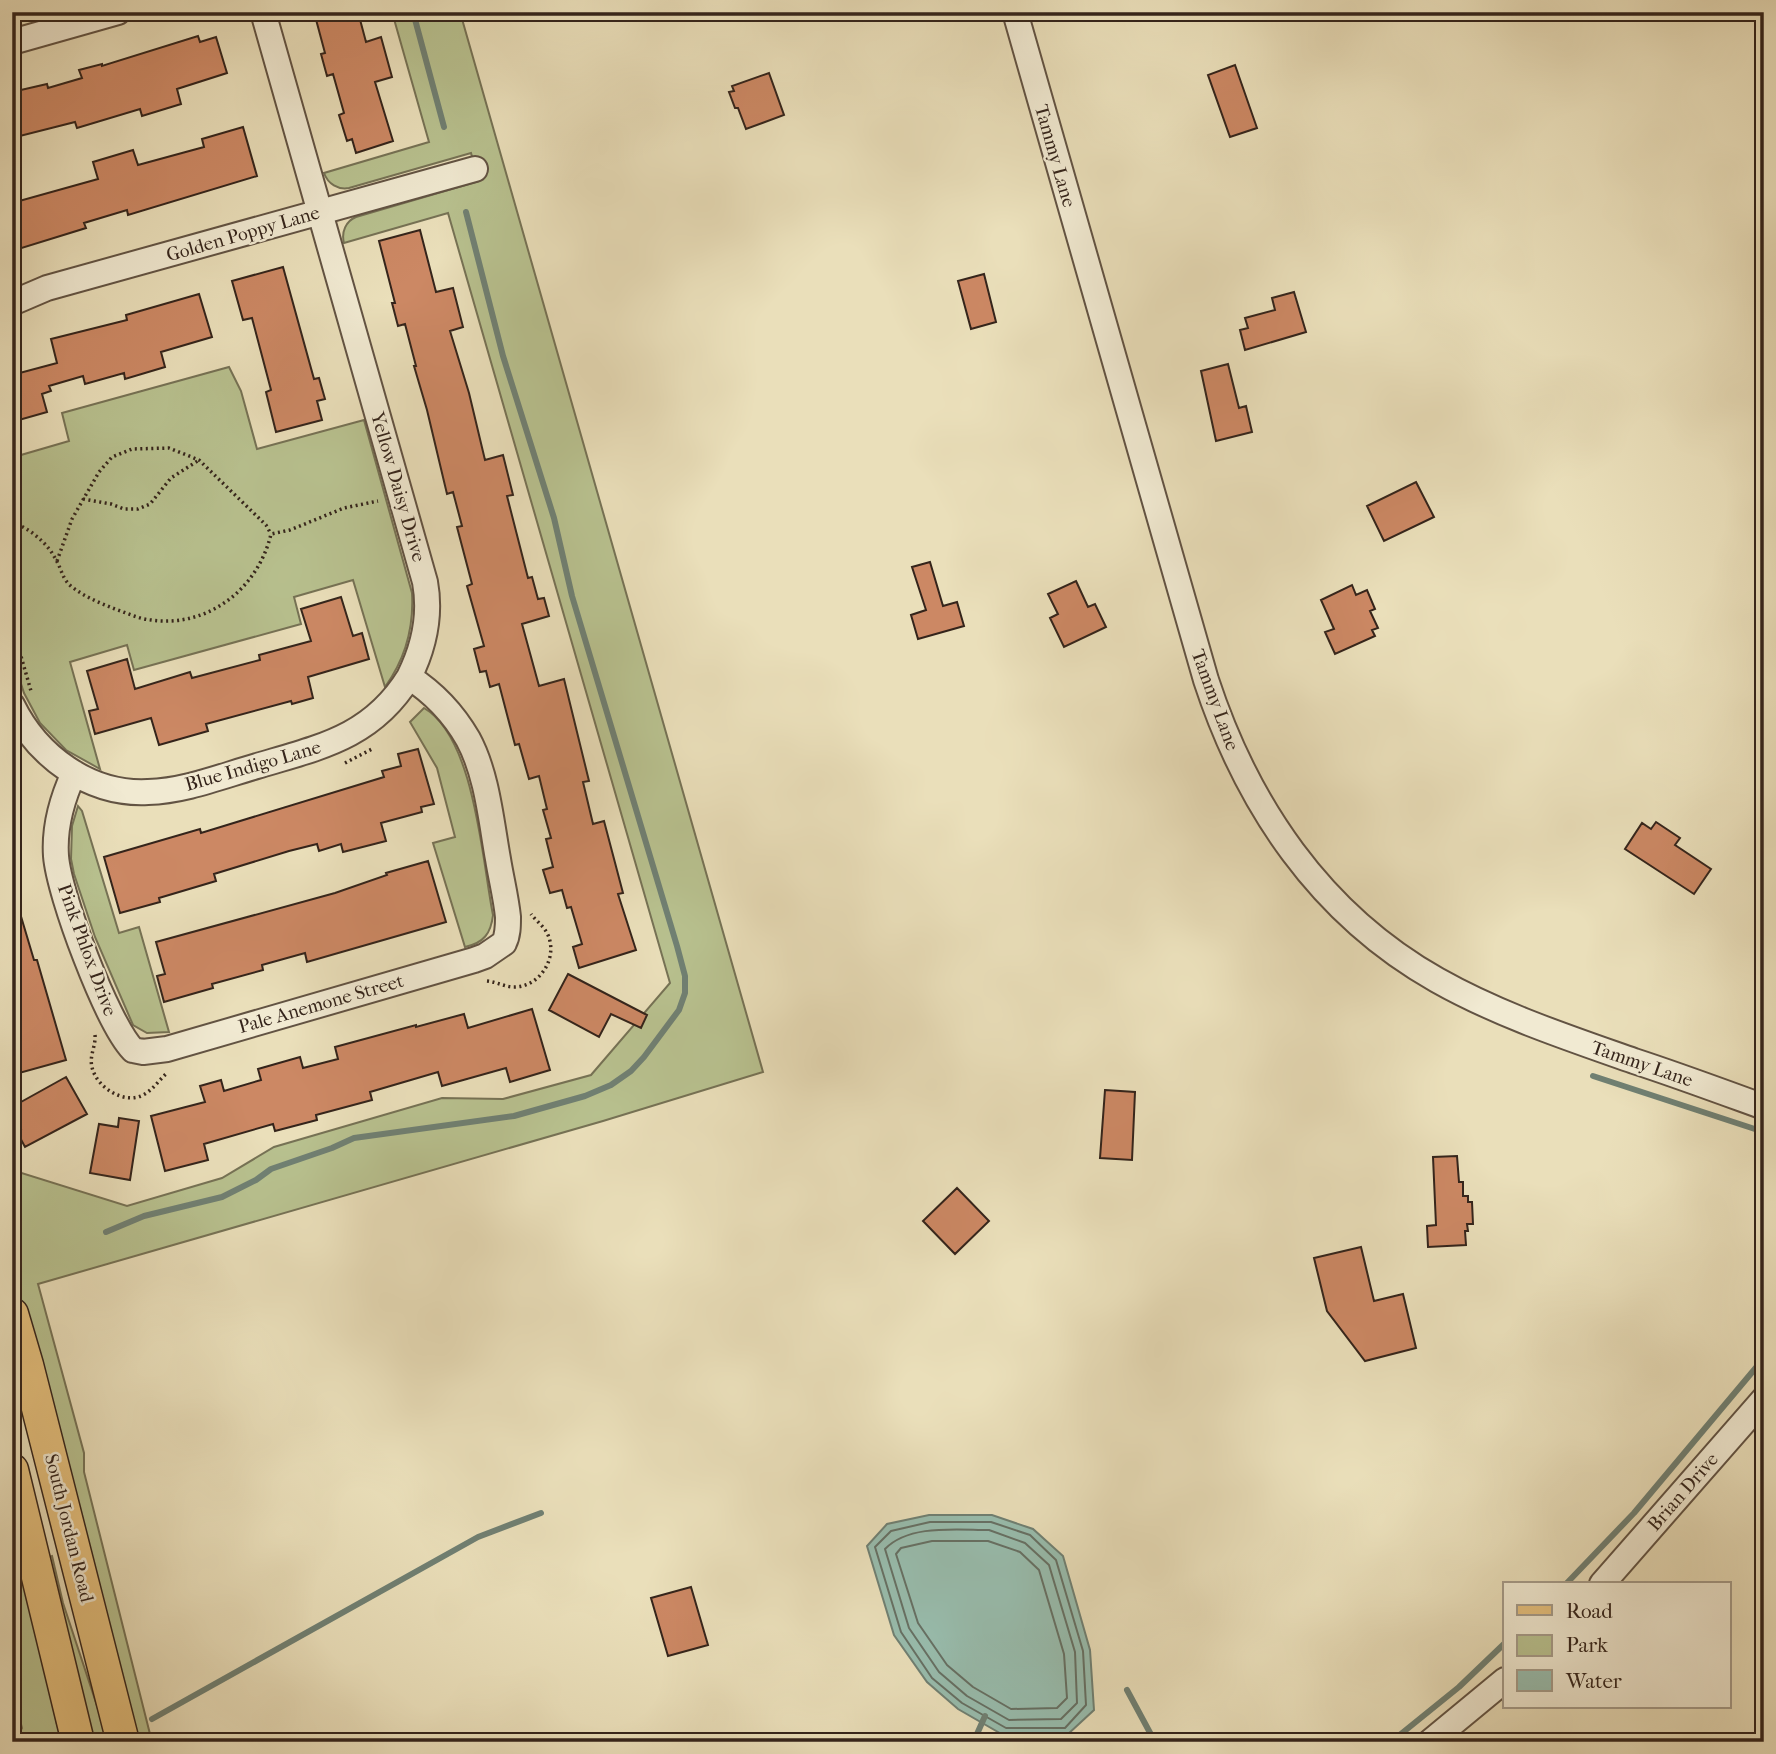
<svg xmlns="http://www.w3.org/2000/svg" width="1776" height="1754" font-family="'IM FELL French Canon',serif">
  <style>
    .green { fill: #b8c18f; stroke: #767255; stroke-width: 2 }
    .water { fill: #98bdae; stroke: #708073; stroke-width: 2 }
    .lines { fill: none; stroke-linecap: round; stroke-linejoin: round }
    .shore { stroke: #667064; stroke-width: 2 }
    .stream { stroke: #708073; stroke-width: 6 }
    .building { fill: #cc8864; stroke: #34241b; stroke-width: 2 }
    .minor-casing { stroke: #625343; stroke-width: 28 }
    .major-casing { stroke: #34241b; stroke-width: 35 }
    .path { stroke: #34241b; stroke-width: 3.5; stroke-dasharray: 2 3.5; stroke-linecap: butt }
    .minor { stroke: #f1ead2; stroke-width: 24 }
    .major { stroke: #e5c07d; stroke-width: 32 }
    .labels { text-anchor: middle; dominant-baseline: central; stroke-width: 5; stroke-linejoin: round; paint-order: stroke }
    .street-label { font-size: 19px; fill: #34241b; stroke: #f1ead2 }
  </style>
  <rect width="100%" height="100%" fill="#eadfba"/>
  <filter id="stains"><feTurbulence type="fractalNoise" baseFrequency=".00286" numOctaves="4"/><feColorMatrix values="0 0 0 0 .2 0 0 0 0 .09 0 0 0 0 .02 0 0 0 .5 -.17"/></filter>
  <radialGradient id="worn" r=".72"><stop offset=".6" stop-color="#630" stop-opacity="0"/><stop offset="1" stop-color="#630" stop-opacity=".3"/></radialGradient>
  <path class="green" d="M 392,12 L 460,12 L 763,1072 L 603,1121 L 38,1284 L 84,1453 L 84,1472 L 152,1742 L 136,1742 L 12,1265 L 12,1161 L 15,1171 L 127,1206 L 222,1178 L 274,1147 L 442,1098 L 503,1099 L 591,1075 L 670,983 L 448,213 L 344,243 C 341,232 346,221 356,217 L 479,181 L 471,153 L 349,188 C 338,190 328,184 324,173 L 429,142 Z
    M 229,367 L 241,391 L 257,449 L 364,420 L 412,593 C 414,628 406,658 385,687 L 353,580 L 294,597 L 301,624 L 134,670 L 127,645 L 70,662 L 100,769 L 66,750 L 40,723 L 24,693 L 12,656 L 12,454 L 14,457 L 69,441 L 62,413 Z
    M 424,708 C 475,738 482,860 493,915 C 491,933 484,943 465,947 L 433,843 L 455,837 L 437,768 L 410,722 Z
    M 78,806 L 82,811 L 119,933 L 139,927 L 169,1032 L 147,1033 L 133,1025 L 95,937 L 74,874 L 71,859 L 72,826 Z
    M 12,1527 L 57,1724 L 62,1742 L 14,1742 L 22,1728 L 12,1689 Z
    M 52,1556 L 63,1603 L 109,1742 L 89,1742 L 46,1558 Z"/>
  <path class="water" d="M 929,1515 L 992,1515 L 1033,1529 L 1063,1556 L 1090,1650 L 1094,1710 L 1067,1735 L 1005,1736 L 958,1709 L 927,1682 L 894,1635 L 867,1546 L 887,1524 Z"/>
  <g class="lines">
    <path class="shore" d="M 930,1522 L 991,1522 L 1030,1535 L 1056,1560 L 1083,1651 L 1086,1705 L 1065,1728 L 1006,1728 L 962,1703 L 932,1678 L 901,1632 L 875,1547 L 891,1531 Z
      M 989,1530 L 1025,1543 L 1049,1565 L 1075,1652 L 1077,1703 L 1061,1719 L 1009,1720 L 967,1696 L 939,1672 L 909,1628 L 885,1549 C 909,1524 957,1530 989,1530 Z
      M 932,1541 L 988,1541 L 1020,1552 L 1039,1570 L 1064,1654 L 1067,1698 L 1057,1708 L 1011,1709 L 973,1687 L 947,1665 L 918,1623 L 896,1554 L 901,1548 Z"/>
    <path class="stream" d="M 413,12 L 444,127
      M 1593,1076 L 1764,1132
      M 106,1232 L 144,1216 L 222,1197 L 256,1180 L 271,1169 L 332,1148 L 354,1138 L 514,1116 L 585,1096 L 611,1085 L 631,1071 L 644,1057 L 679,1010 L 685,993 L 685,976 L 677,946 L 572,596 L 554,518 L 503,356 L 466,212
      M 1566,1584 L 1634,1513 L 1764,1358
      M 1127,1690 L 1155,1742
      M 152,1719 L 478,1537 L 541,1513
      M 977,1734 L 985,1716
      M 1391,1742 L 1459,1687 L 1505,1643"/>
  </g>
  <path class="building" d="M 314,12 L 358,12 L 366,42 L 381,37 L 392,77 L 375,82 L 393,141 L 356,153 L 352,139 L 347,141 L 339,115 L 344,113 L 333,74 L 327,76 L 321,54 L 325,53 Z
    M 198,36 L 200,42 L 216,37 L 227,73 L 177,89 L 181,104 L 142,116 L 140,109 L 77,128 L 75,122 L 12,138 L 12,92 L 47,84 L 48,88 L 82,78 L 79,70 L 102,64 L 102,66 Z
    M 1235,65 L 1257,128 L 1230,137 L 1208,75 Z
    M 769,73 L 784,115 L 746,129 L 738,108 L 735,108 L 729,92 L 734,91 L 732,86 Z
    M 243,127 L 257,176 L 128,215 L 127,210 L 84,223 L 86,228 L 12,251 L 12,203 L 98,179 L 93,162 L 133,150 L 138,165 L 204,147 L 202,139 Z
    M 420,230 L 436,292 L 453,288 L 463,327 L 450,331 L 469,393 L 485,460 L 503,455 L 513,495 L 507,496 L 528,578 L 532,577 L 538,599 L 544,598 L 549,616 L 522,624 L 539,686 L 564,679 L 589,781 L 583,782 L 593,824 L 604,821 L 623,893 L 618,894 L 636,950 L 579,968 L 573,947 L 582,944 L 571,907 L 567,908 L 562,890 L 550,893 L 543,870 L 553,867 L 546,839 L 551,838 L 543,810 L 547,809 L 539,776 L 529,779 L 519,744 L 515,745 L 499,684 L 490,687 L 486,671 L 480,672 L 474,649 L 484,646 L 467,586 L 472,584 L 457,527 L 462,526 L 453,492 L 447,494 L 427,410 L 414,366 L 416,366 L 405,324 L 398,326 L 392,303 L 395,303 L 379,241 Z
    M 283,267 L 314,379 L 319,378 L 325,399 L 317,401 L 322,420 L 276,432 L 266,392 L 271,390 L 252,318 L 243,320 L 232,281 Z
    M 984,274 L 996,322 L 971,329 L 958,281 Z
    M 1294,292 L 1306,332 L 1245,350 L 1240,330 L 1248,328 L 1245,318 L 1275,310 L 1272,298 Z
    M 199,294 L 212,337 L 161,352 L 165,367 L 125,379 L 124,373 L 85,384 L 83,376 L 49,386 L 51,391 L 42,394 L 47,412 L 12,422 L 12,375 L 57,363 L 51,339 L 127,320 L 126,315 Z
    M 1228,364 L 1239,408 L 1246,406 L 1252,432 L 1216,441 L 1201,371 Z
    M 1416,482 L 1434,517 L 1384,541 L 1367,506 Z
    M 930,562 L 943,606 L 957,602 L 964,626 L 918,639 L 911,615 L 926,610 L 912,567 Z
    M 1076,581 L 1088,607 L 1095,604 L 1106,627 L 1064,647 L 1050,618 L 1058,614 L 1048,594 Z
    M 1352,585 L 1356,595 L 1367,590 L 1375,609 L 1370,611 L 1378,628 L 1372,630 L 1375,636 L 1335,654 L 1325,632 L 1334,629 L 1321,600 Z
    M 341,597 L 353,636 L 362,633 L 369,659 L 308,677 L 313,698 L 292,704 L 291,701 L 206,724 L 208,731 L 159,745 L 151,718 L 95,734 L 89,711 L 98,709 L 87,671 L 127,659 L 135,689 L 190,672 L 192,678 L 260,660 L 259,655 L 311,641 L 301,609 Z
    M 418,749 L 434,804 L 421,807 L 422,812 L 381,823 L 386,841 L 343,852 L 341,844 L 319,851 L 317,844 L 289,851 L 214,874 L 216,881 L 159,898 L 160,902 L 120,913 L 104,857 L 200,829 L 201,833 L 384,777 L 382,771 L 401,766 L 398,754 Z
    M 1656,822 L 1680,838 L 1675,845 L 1711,869 L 1694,894 L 1625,849 L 1642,823 L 1651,829 Z
    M 428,861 L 446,922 L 307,962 L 305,953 L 262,965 L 263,970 L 212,984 L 213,988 L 164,1002 L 157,976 L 165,974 L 156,942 L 335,893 L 387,875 L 386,873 Z
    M 12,903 L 17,903 L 34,960 L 37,960 L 66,1060 L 12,1075 Z
    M 568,974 L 647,1015 L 641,1028 L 611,1014 L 599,1037 L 549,1010 Z
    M 532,1009 L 550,1070 L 510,1082 L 506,1068 L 442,1086 L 438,1072 L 370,1092 L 372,1100 L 316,1115 L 317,1120 L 275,1131 L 273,1124 L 204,1144 L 208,1160 L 165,1171 L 151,1116 L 205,1102 L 200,1086 L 221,1080 L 224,1091 L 261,1080 L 258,1069 L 300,1057 L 303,1068 L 338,1059 L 335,1047 L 416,1025 L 416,1027 L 464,1014 L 468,1028 Z
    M 66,1077 L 87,1114 L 25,1147 L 17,1132 L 21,1129 L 12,1113 L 12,1107 Z
    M 1105,1090 L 1135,1092 L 1132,1160 L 1100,1158 Z
    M 119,1118 L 139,1121 L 130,1180 L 90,1173 L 99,1124 L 118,1127 Z
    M 1457,1156 L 1459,1182 L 1463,1182 L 1463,1196 L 1468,1196 L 1468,1202 L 1472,1202 L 1473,1224 L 1467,1224 L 1468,1231 L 1465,1231 L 1466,1245 L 1428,1247 L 1427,1226 L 1436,1225 L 1433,1157 Z
    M 957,1188 L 989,1221 L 955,1254 L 923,1221 Z
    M 1361,1247 L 1374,1301 L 1403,1294 L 1416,1348 L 1365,1361 L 1327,1311 L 1314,1258 Z
    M 691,1587 L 708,1645 L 668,1656 L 651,1598 Z"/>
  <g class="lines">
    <defs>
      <path id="minor" d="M 263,12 L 425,582 C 431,615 424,647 409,677 C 434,693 453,713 468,739 C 487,774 491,820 498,859 C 501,878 506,897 508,917 C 508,926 508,935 504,943
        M 1015,12 L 1206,680 C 1247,805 1320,914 1437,980 C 1499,1015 1566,1037 1634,1061 C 1677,1075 1720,1091 1764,1107
        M 12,42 L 118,12
        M 12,303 L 47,288 L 475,169
        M 12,705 C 37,756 89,795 148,792 C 185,791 222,776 257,766 C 321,747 372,737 409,677
        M 74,773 C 62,799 54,827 56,856 C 59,895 107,1023 133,1050
        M 133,1050 L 143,1052 L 167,1049 L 474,960 L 485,956 L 504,943
        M 1602,1584 L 1764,1399
        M 1430,1742 L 1505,1680"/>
      <path id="major" d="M 12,1314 L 27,1365 L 123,1742
        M 12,1470 L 78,1742"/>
    </defs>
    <use href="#minor" class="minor-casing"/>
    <use href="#major" class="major-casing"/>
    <path class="path" d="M 12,330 L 20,326
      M 83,499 L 111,504 L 124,509 L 138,509 L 150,504 L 171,478 L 199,460
      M 12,522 C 29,528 48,543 56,560 C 62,570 62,579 72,587 C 85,597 100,603 115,609 C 127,613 139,619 151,620 C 208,628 258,589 271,534 L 290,530 L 344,508 L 378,501
      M 57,561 L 72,519 L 99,472 L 112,457 L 132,449 L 169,448 L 199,460 L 266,525 L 271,534
      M 12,625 L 31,691
      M 345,763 L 372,749
      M 487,981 C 497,982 505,987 514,987 C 540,987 558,958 548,935 C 544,926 536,921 531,914
      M 95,1035 C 96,1046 89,1056 92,1067 C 96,1087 124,1105 143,1095 C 153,1090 159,1080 167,1073"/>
    <use href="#minor" class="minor"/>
    <use href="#major" class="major"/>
  </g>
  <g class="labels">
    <g class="street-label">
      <text transform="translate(1055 156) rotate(74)">Tammy Lane</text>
      <text transform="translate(243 234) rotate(-16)">Golden Poppy Lane</text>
      <text transform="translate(398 487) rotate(74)">Yellow Daisy Drive</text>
      <text transform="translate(1215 700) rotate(70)">Tammy Lane</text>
      <text transform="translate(253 766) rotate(-16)">Blue Indigo Lane</text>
      <text transform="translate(87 950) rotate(70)">Pink Phlox Drive</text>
      <text transform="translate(321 1004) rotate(-16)">Pale Anemone Street</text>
      <text transform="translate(1642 1064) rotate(19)">Tammy Lane</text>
      <text transform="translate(1683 1492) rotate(-49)">Brian Drive</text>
      <text transform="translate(69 1528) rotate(76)">South Jordan Road</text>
    </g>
  </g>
  <rect width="1776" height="1754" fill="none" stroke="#eadfba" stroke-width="42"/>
  <rect x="14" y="14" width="1748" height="1726" fill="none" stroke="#34241b" stroke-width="3.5"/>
  <rect x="21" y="21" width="1734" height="1712" fill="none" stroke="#34241b" stroke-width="2"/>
  <rect x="1503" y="1582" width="228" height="126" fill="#f1ead2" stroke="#a59b89" stroke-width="2"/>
  <rect x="1517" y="1605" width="35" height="10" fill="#e5c07d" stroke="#a59b89" stroke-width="2"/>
  <text x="1566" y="1618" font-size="21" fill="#34241b">Road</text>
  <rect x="1517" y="1635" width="35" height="21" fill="#b8c18f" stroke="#a59b89" stroke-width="2"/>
  <text x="1566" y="1652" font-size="21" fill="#34241b">Park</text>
  <rect x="1517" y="1670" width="35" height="21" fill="#98bdae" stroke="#a59b89" stroke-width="2"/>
  <text x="1566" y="1688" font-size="21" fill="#34241b">Water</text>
  <rect width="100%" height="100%" filter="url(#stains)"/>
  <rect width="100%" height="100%" fill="url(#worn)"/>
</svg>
